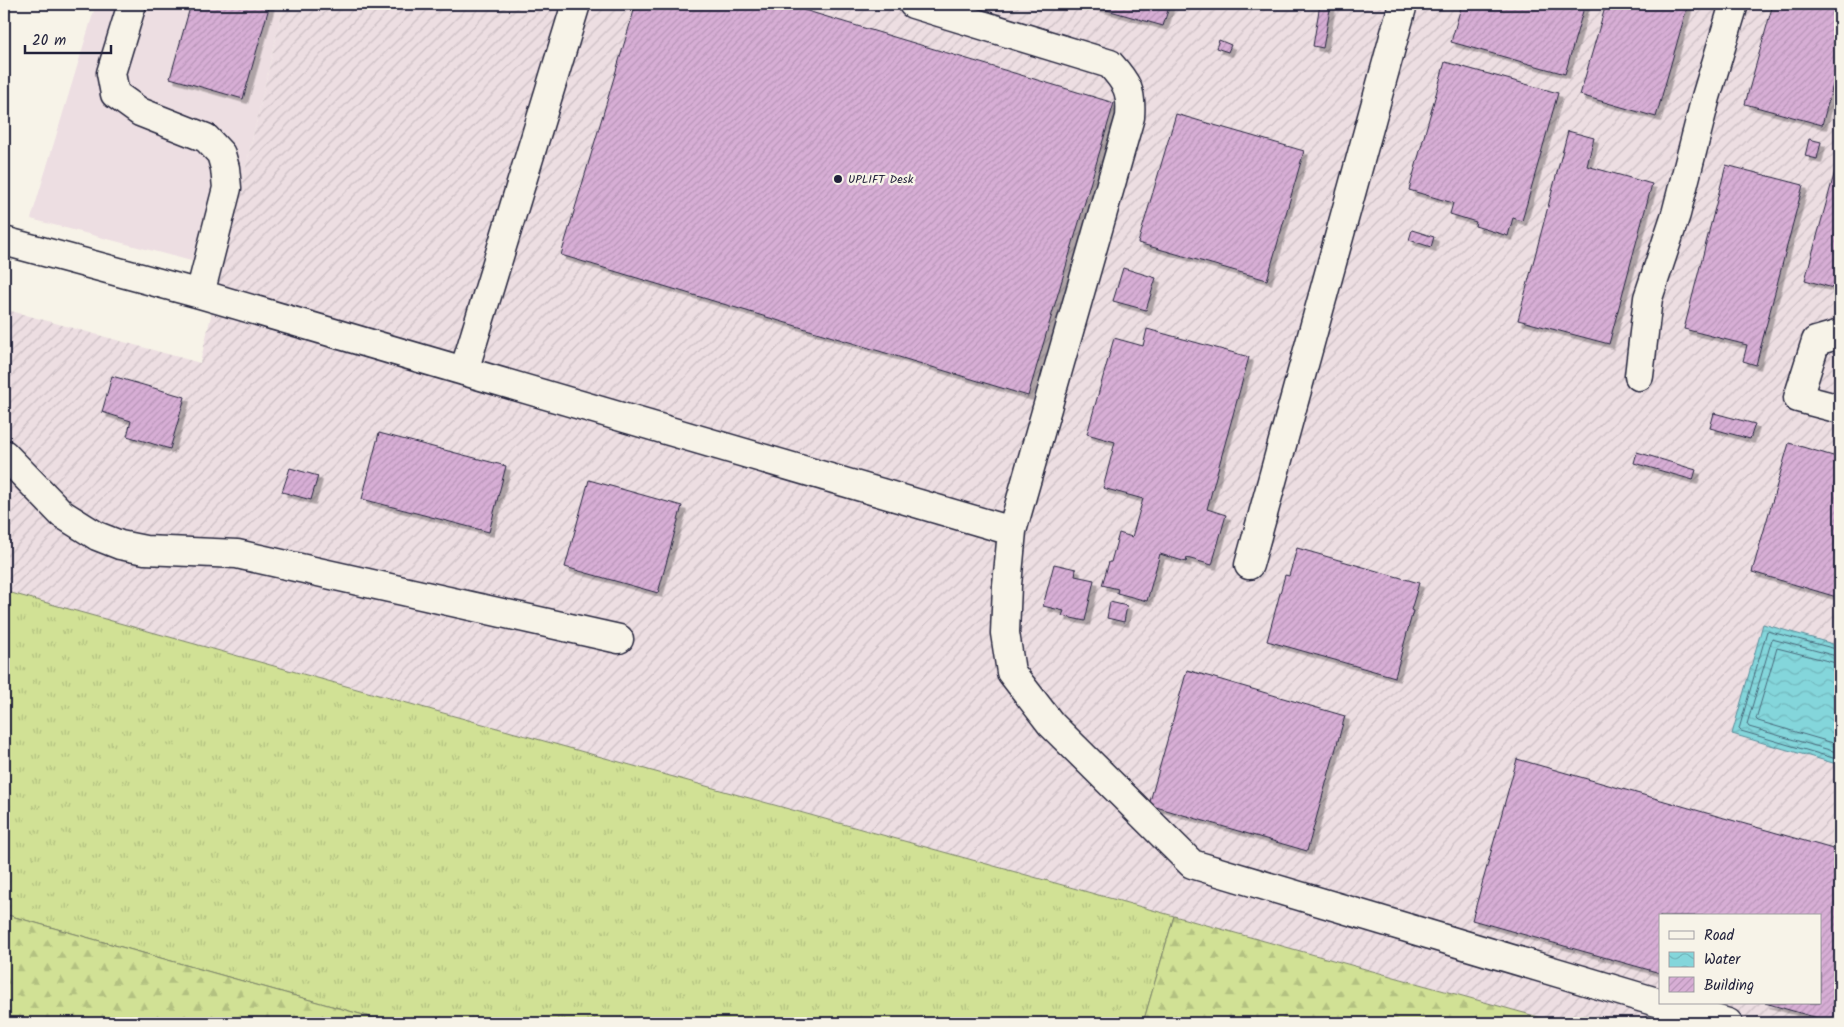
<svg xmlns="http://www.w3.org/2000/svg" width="1844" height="1027" font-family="Kalam,sans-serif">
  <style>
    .built { fill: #eddee2 }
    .industrial { fill: url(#industrial-furrows); fill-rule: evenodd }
    .grass { fill: url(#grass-tufts); stroke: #7a8268 }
    .forest { fill: url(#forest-firs); stroke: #7a8268 }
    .water { fill: url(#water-waves); stroke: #5d8e9b }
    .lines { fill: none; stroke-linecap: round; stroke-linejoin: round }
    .shore { stroke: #496a7b; stroke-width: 1 }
    .building { fill: url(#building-hatch); stroke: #22223b; filter: url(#shadow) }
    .minor-casing { stroke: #22223b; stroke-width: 31 }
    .minor { stroke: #f7f3e8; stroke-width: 28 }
    .poi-dot { fill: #22223b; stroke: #f7f3e8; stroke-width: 2 }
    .labels { text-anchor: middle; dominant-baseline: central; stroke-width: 5; stroke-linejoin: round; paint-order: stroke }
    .poi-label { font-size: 12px; fill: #22223b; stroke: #f7f3e8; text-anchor: start }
  </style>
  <defs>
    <pattern id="industrial-furrows" width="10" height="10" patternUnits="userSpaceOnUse" patternTransform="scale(1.25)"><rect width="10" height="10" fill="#eddee2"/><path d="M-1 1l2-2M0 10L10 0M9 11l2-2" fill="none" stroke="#cbbec3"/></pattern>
    <pattern id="grass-tufts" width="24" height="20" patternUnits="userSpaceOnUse" patternTransform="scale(1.25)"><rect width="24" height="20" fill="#d1e195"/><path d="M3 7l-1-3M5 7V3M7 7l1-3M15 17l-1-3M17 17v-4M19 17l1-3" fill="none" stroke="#b3c181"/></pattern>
    <pattern id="forest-firs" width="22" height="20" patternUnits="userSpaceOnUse" patternTransform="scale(1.25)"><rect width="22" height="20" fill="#d1e195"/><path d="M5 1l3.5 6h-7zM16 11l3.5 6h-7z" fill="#b3c181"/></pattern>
    <pattern id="water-waves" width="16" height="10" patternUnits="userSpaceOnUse" patternTransform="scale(1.25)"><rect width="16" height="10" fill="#84d6db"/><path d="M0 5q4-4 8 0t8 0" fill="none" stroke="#72b7bd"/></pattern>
    <pattern id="building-hatch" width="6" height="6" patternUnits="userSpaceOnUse" patternTransform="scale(1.25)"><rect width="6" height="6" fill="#d7aed5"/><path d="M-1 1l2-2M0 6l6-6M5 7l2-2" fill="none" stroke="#b895b8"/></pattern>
    <filter id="shadow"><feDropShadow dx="4.5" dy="4.5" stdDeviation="0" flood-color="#0004"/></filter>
  </defs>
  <rect width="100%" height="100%" fill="#f7f3e8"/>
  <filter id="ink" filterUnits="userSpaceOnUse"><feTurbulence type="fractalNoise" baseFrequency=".02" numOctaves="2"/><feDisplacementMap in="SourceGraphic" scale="10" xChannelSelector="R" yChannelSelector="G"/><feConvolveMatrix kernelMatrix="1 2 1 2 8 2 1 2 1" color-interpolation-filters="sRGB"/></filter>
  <g filter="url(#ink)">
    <path class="built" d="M 96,4 L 284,4 L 222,269 L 31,219 Z"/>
    <path class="industrial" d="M 284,4 L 1840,4 L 1840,1023 L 1560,1023 L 4,591 L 4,309 L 200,363 ZM 1660,916 L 1820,916 L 1820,1003 L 1660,1003 Z"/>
    <path class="grass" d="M 4,591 L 1174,916 L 1143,1023 L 392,1023 L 4,914 Z"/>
    <path class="forest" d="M 4,914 L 392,1023 L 4,1023 Z
      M 1174,916 L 1560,1023 L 1143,1023 Z"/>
    <path class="water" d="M 1763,624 L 1840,646 L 1840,765 L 1732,734 Z"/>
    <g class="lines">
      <path class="shore" d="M 1840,650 L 1767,631 L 1739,729 L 1741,731 L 1840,760
        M 1840,657 L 1772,639 L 1747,724 L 1749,727 L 1840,753
        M 1840,664 L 1777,648 L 1756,719 L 1758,721 L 1840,745"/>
    </g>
    <path class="building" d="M 191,4 L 270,4 L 243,99 L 170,78 Z
      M 636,4 L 784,4 L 1114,103 L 1028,396 L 561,255 Z
      M 1086,4 L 1170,4 L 1163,26 Z
      M 1320,4 L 1331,4 L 1323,48 L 1313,46 Z
      M 1462,4 L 1585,4 L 1565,74 L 1451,42 Z
      M 1606,4 L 1688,4 L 1656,117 L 1580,95 Z
      M 1773,4 L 1840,4 L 1840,59 L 1822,125 L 1745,104 Z
      M 1219,40 L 1231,45 L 1228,52 L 1216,48 Z
      M 1445,62 L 1558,93 L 1522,221 L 1513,218 L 1508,236 L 1475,226 L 1476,222 L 1450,214 L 1453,203 L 1409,190 Z
      M 1176,114 L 1304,151 L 1267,280 L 1138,243 Z
      M 1568,131 L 1594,138 L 1587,166 L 1652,184 L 1609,344 L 1518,320 Z
      M 1809,139 L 1821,142 L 1817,159 L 1805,156 Z
      M 1840,153 L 1840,290 L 1805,280 Z
      M 1726,165 L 1803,185 L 1756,365 L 1743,361 L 1747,345 L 1684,329 Z
      M 1412,230 L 1434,237 L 1431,247 L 1409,240 Z
      M 1123,268 L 1156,278 L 1146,310 L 1113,301 Z
      M 1147,329 L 1249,357 L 1207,509 L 1226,515 L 1212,565 L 1187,558 L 1186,562 L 1160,554 L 1147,601 L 1117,593 L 1118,589 L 1102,585 L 1109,562 L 1111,562 L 1119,533 L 1132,537 L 1143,499 L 1103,488 L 1115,442 L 1087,434 L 1114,338 L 1143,346 Z
      M 112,376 L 185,397 L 170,449 L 127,436 L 131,421 L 102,412 Z
      M 1714,413 L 1755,424 L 1750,439 L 1710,428 Z
      M 379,433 L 506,466 L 489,532 L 362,499 Z
      M 1789,443 L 1840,458 L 1840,598 L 1752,572 Z
      M 1637,452 L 1696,470 L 1693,480 L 1634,463 Z
      M 290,468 L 318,476 L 311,500 L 282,492 Z
      M 589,480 L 682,506 L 658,593 L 565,567 Z
      M 1297,548 L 1419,583 L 1411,610 L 1413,611 L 1395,677 L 1267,641 L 1285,575 L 1289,576 Z
      M 1054,564 L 1076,569 L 1075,576 L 1094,580 L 1085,621 L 1062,616 L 1064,611 L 1043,606 Z
      M 1110,602 L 1127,606 L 1124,622 L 1107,618 Z
      M 1187,670 L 1345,716 L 1307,851 L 1149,805 Z
      M 1517,759 L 1840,851 L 1840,1023 L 1835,1023 L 1765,1003 L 1820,1003 L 1820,916 L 1660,916 L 1660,973 L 1472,920 Z"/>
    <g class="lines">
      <defs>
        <path id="minor" d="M 132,4 L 111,73 L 115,94 L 140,112 L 206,138 L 221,154 L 225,168 L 227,188 L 200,294
          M 4,241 L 200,294 L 1012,531 L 1130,117 C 1132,91 1127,83 1110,64 L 913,4
          M 1840,334 L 1816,341 L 1798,398 L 1840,409
          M 464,371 L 576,4
          M 1639,376 L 1648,298 L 1676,214 L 1706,97 L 1734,4
          M 4,454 L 62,514 L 97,536 L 120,545 L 145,550 L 237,554 L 619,639
          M 1012,531 L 1007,585 L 1005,633 L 1011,672 L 1051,724 L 1192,864 L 1660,1003
          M 1249,565 L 1403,4
          M 1661,1003 L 1728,1023"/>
      </defs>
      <use href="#minor" class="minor-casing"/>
      <use href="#minor" class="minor"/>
    </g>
  </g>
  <circle class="poi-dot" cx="838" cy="179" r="5"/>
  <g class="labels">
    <g class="poi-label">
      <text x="848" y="179">UPLIFT Desk</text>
    </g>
  </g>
  <rect width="1844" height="1027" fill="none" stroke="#f7f3e8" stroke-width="20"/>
  <rect x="10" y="10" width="1824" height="1007" fill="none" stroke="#22223b" stroke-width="2" filter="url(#ink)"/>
  <rect x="1659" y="914" width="162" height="90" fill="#f7f3e8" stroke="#a29fa3"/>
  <rect x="1669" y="931" width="25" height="8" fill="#f7f3e8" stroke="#a29fa3"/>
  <text x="1704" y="940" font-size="15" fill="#22223b">Road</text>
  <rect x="1669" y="952" width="25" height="15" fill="url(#water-waves)" stroke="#a29fa3"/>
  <text x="1704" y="964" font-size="15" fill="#22223b">Water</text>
  <rect x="1669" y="977" width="25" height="15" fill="url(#building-hatch)" stroke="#a29fa3"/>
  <text x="1704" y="990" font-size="15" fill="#22223b">Building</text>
  <path d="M25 45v8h86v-8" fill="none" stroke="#22223b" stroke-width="2.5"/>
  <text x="32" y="45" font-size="15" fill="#22223b" stroke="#f7f3e8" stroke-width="4" paint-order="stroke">20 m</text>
</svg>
